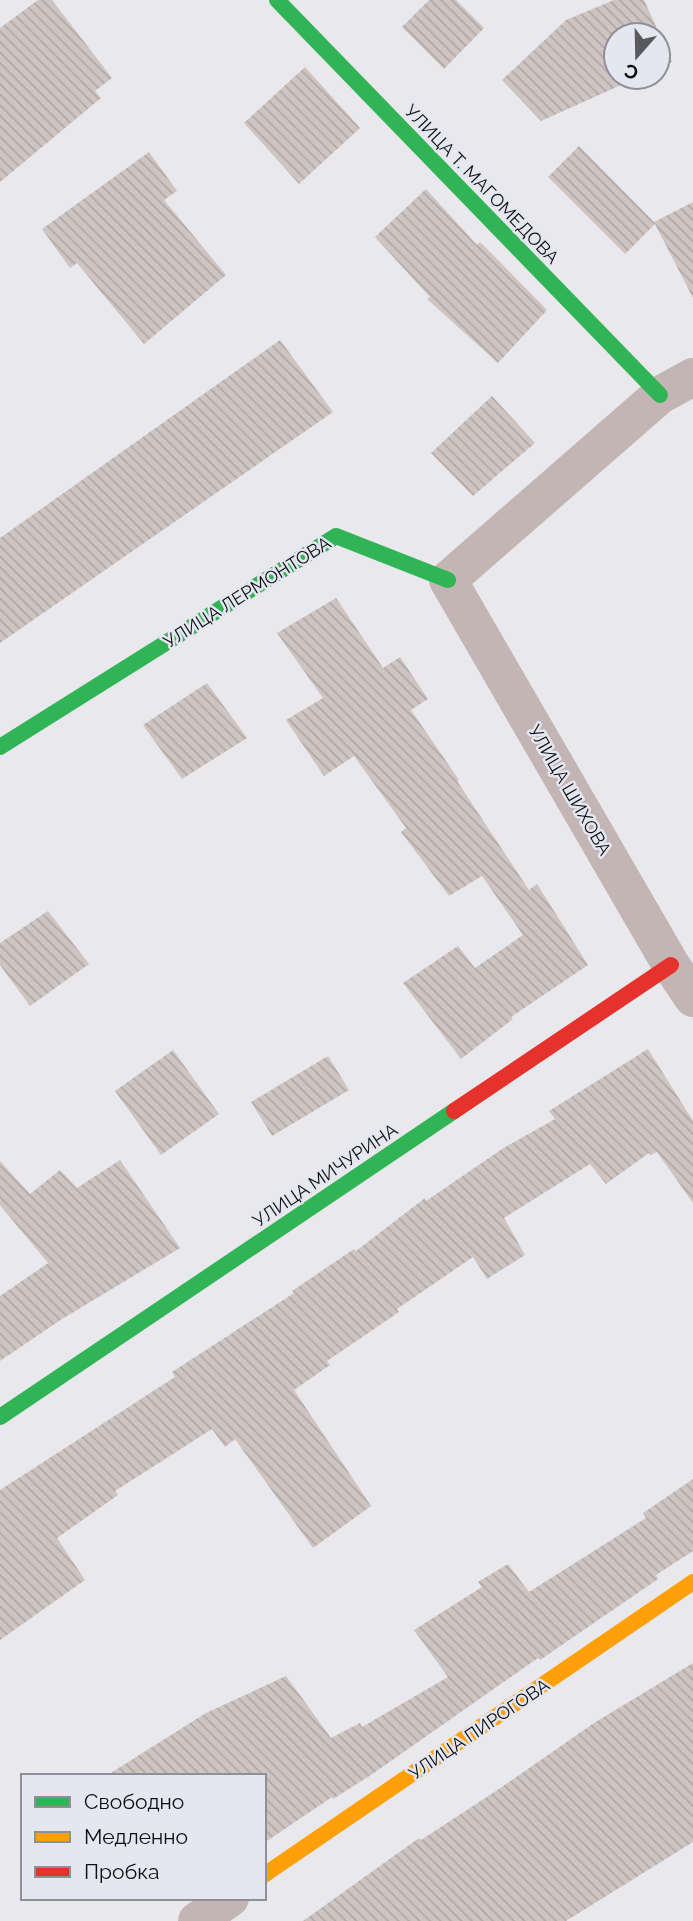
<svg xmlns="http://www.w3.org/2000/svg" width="693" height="1921" font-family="Raleway,sans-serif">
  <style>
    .building { fill: url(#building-back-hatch) }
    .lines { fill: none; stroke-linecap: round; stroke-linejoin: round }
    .street { stroke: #c3b5b4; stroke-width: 38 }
    .fast { stroke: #30b455; stroke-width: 16 }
    .slow { stroke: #ff9f0a; stroke-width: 16 }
    .jam { stroke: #e5322d; stroke-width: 16 }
    .labels { text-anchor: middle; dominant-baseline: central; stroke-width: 5; stroke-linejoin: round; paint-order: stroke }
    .street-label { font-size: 18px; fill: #0d0e11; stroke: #e5e7f0 }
  </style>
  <defs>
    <pattern id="building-back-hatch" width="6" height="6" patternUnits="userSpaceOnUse" patternTransform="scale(1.75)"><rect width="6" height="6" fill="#cec5c2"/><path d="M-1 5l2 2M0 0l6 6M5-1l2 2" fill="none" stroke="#b0a8a6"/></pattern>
  </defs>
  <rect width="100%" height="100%" fill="#e8e8ed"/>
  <path class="building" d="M 38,0 L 52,0 L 112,78 L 95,91 L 101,98 L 0,182 L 0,28 Z
    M 429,0 L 456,0 L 484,28 L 444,69 L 402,27 Z
    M 614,0 L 644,0 L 672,62 L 658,68 L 658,35 L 616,35 L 616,77 L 639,77 L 541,121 L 502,80 L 566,20 Z
    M 305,67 L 360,128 L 299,184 L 244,123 Z
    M 579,146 L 654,222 L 693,202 L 693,298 L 655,224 L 625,254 L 548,177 Z
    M 149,152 L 177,191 L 164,200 L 226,275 L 144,344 L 77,263 L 70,268 L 42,229 Z
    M 426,189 L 477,245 L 480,242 L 492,254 L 547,310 L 498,363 L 427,299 L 430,297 L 375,237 Z
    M 280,340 L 333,412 L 0,643 L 0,538 Z
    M 492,396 L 535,443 L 473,496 L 431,453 Z
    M 336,598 L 383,668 L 400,657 L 428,699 L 411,710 L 459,780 L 457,781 L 529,890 L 537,884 L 588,965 L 511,1017 L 513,1019 L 461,1059 L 403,983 L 458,946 L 475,968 L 523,935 L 482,876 L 449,896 L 401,832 L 406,828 L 354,756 L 324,776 L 286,720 L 323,698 L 277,633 Z
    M 207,683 L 247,738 L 182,779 L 143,725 Z
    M 48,911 L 89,964 L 30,1006 L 0,965 L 0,943 Z
    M 648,1049 L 693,1121 L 693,1203 L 657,1152 L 651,1155 L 649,1153 L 606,1184 L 590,1164 L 504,1218 L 525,1255 L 487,1279 L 473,1257 L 397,1309 L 399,1312 L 327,1361 L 330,1365 L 294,1390 L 371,1506 L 313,1548 L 235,1439 L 225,1447 L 212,1429 L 115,1491 L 118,1495 L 57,1538 L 85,1580 L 0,1640 L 0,1490 L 175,1377 L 172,1372 L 294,1293 L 292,1291 L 354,1249 L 356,1251 L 425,1198 L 426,1201 L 502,1149 L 555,1119 L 549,1111 Z
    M 173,1050 L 219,1114 L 161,1155 L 115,1091 Z
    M 328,1056 L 349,1090 L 272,1136 L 251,1102 Z
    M 120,1160 L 180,1248 L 62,1319 L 0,1361 L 0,1296 L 48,1263 L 0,1205 L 0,1161 L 30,1194 L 60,1170 L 77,1188 Z
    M 693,1479 L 693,1551 L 656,1575 L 658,1579 L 540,1660 L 538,1658 L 371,1775 L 333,1799 L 332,1797 L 264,1843 L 264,1776 L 106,1776 L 206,1713 L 286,1676 L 331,1738 L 360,1723 L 362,1727 L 448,1677 L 414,1630 L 482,1587 L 478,1582 L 508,1564 L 529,1592 L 646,1518 L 643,1513 Z
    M 693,1663 L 693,1842 L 566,1921 L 303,1921 L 419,1838 L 421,1840 L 499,1789 L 594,1723 Z"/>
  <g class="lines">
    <path class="street" d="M 693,377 L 660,395 L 448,580 L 671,965 L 693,998
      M 197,1921 L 230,1898"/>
    <path class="fast" d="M 277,0 L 660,395
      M 0,747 L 336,536 L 448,580
      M 0,1417 L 454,1111"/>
    <path class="slow" d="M 264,1875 L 693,1582"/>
    <path class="jam" d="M 454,1111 L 671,965"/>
  </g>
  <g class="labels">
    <g class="street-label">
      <text transform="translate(482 184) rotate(46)">УЛИЦА Т. МАГОМЕДОВА</text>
      <text transform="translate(247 592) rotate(-32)">УЛИЦА ЛЕРМОНТОВА</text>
      <text transform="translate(570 790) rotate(60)">УЛИЦА ШИХОВА</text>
      <text transform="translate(325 1175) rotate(-34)">УЛИЦА МИЧУРИНА</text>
      <text transform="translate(479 1729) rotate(-34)">УЛИЦА ПИРОГОВА</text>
    </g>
  </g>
  <rect x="21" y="1774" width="245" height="126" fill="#e5e7f0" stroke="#8f9097" stroke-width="2"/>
  <rect x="35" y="1797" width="35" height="10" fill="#30b455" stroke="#8f9097" stroke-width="2"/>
  <text x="84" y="1809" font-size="21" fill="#0d0e11">Свободно</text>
  <rect x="35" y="1832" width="35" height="10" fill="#ff9f0a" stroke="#8f9097" stroke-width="2"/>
  <text x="84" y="1844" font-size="21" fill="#0d0e11">Медленно</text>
  <rect x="35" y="1867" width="35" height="10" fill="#e5322d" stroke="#8f9097" stroke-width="2"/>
  <text x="84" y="1879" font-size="21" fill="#0d0e11">Пробка</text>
  <g transform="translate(637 56) rotate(200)"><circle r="33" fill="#e5e7f0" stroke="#8f9097" stroke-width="2"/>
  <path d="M0-5L12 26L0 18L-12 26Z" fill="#5a5a5e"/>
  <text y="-10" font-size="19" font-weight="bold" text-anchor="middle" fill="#0d0e11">С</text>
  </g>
</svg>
